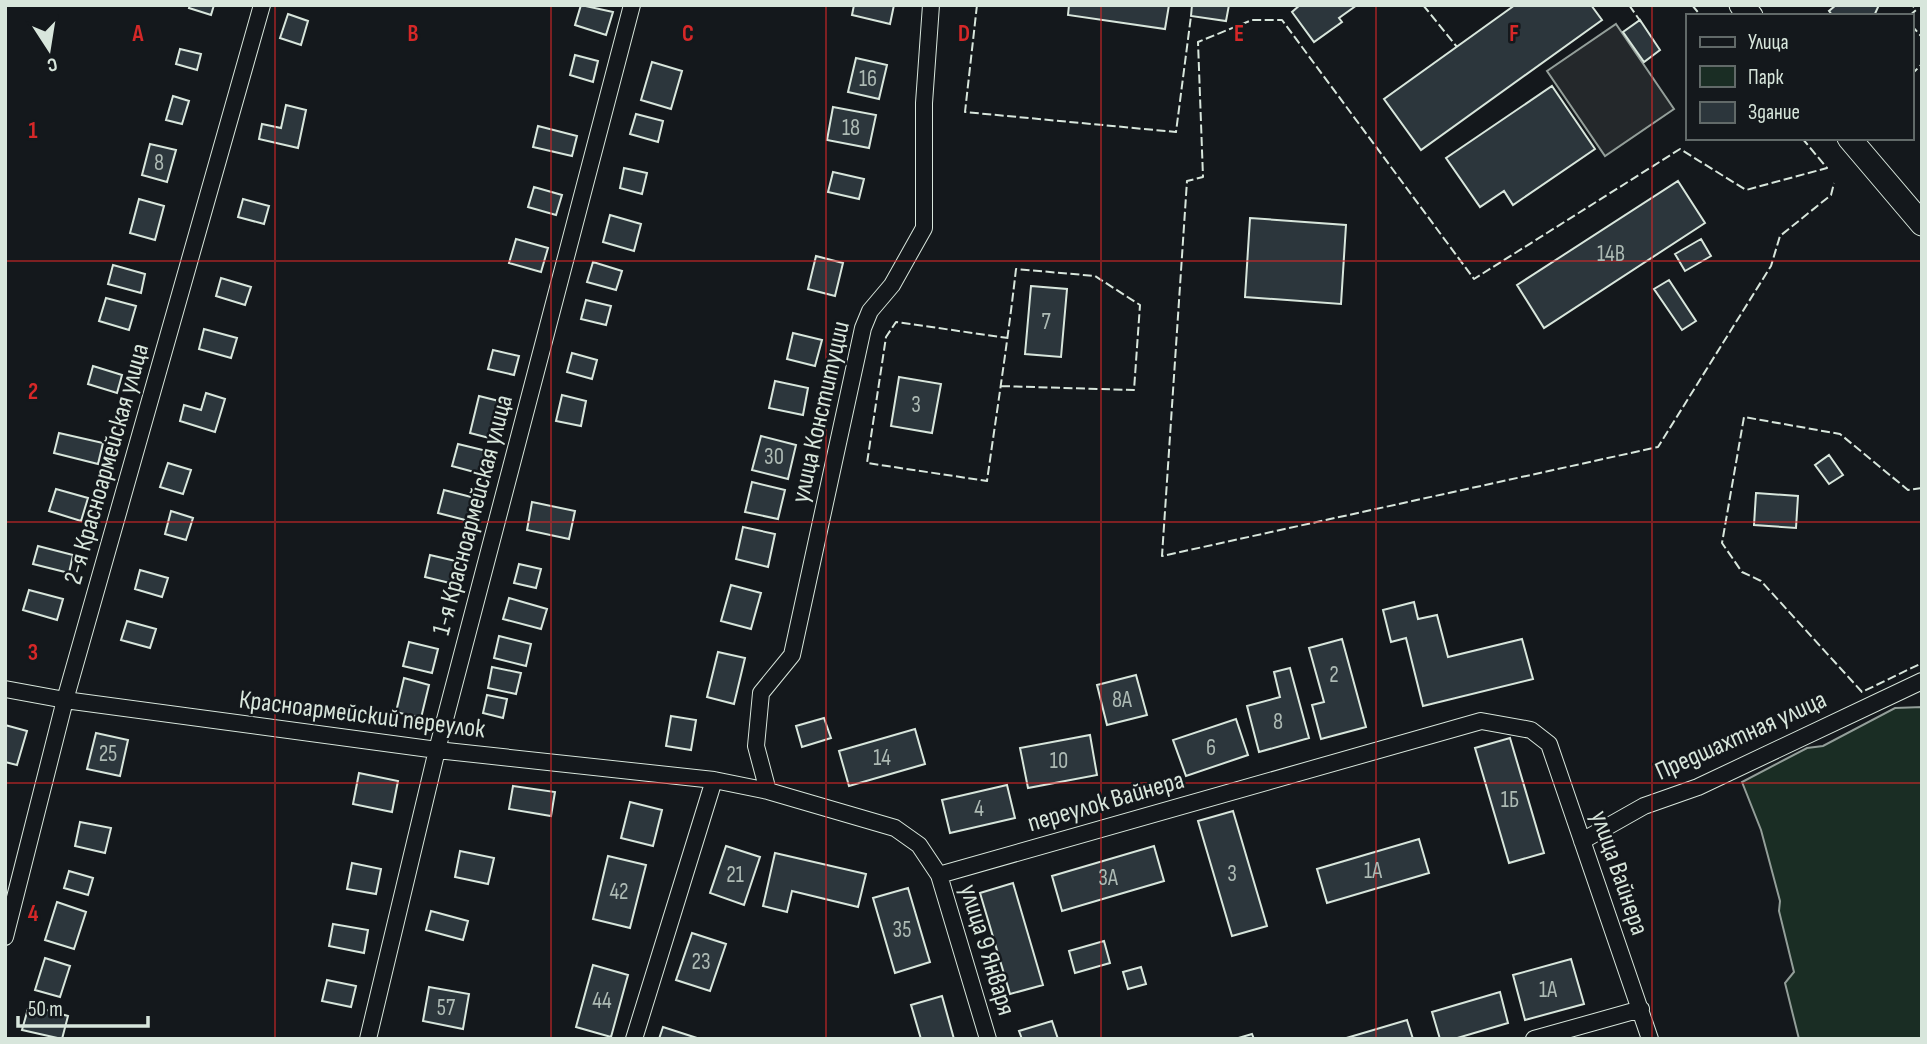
<svg xmlns="http://www.w3.org/2000/svg" width="1927" height="1044" font-family="'Sofia Sans Condensed',sans-serif">
  <style>
    .green { fill: #1a2d24; stroke: #939e99; stroke-width: 2 }
    .parking { fill: #24282b; stroke: #939e99; stroke-width: 2 }
    .building { fill: #2c363c; stroke: #d8e6dc; stroke-width: 2 }
    .lines { fill: none; stroke-linecap: round; stroke-linejoin: round }
    .street-casing { stroke: #d8e6dc; stroke-width: 18 }
    .secondary-casing { stroke: #d8e6dc; stroke-width: 25 }
    .street { stroke: #14181c; stroke-width: 16 }
    .secondary { stroke: #14181c; stroke-width: 23 }
    .fence { stroke: #d8e6dc; stroke-width: 2; stroke-dasharray: 9 3.5; stroke-linecap: butt }
    .grid { fill: none; stroke: #d62828; stroke-width: 2; stroke-opacity: 0.55 }
    .labels { text-anchor: middle; dominant-baseline: central; stroke-width: 5; stroke-linejoin: round; paint-order: stroke }
    .number-label { font-size: 23px; fill: #adbab4 }
    .street-label { font-size: 26px; fill: #d8e6dc; stroke: #14181c }
    .grid-label { font-size: 23px; text-anchor: middle; font-weight: bold; fill: #d62828; stroke: #14181c; stroke-width: 5; stroke-linejoin: round; paint-order: stroke }
  </style>
  <rect width="100%" height="100%" fill="#14181c"/>
  <path class="green" d="M 1922,707 L 1922,1039 L 1799,1039 L 1785,983 L 1794,972 L 1779,911 L 1780,901 L 1761,830 L 1742,782 L 1807,748 L 1823,746 L 1895,708 Z"/>
  <path class="parking" d="M 1616,24 L 1674,109 L 1605,156 L 1547,71 Z"/>
  <path class="building" d="M 190,5 L 214,5 L 211,15 L 189,8 Z
    M 581,5 L 613,12 L 606,35 L 575,25 Z
    M 854,5 L 894,5 L 890,24 L 852,15 Z
    M 1069,5 L 1169,5 L 1165,29 L 1068,15 Z
    M 1192,5 L 1229,5 L 1226,21 L 1191,16 Z
    M 1300,5 L 1357,5 L 1339,18 L 1342,22 L 1314,42 L 1292,12 Z
    M 1515,5 L 1591,5 L 1602,20 L 1421,150 L 1384,99 Z
    M 1836,5 L 1879,5 L 1874,16 L 1833,16 L 1829,11 Z
    M 288,14 L 308,21 L 301,45 L 280,38 Z
    M 1640,20 L 1660,50 L 1644,62 L 1623,32 Z
    M 180,49 L 201,54 L 197,70 L 176,64 Z
    M 575,55 L 598,61 L 593,82 L 570,75 Z
    M 856,58 L 887,65 L 879,99 L 848,92 Z
    M 652,62 L 682,71 L 671,109 L 641,100 Z
    M 1552,86 L 1595,149 L 1513,205 L 1504,191 L 1480,207 L 1446,158 Z
    M 173,96 L 189,101 L 182,124 L 166,120 Z
    M 286,105 L 306,110 L 298,148 L 259,139 L 262,124 L 281,128 Z
    M 833,107 L 876,115 L 869,148 L 827,140 Z
    M 636,114 L 663,121 L 658,142 L 630,134 Z
    M 538,126 L 577,136 L 572,156 L 533,147 Z
    M 150,144 L 176,150 L 167,182 L 142,175 Z
    M 624,168 L 647,173 L 642,194 L 620,188 Z
    M 833,172 L 864,179 L 859,199 L 828,192 Z
    M 1678,181 L 1705,223 L 1544,328 L 1517,285 Z
    M 534,187 L 562,195 L 556,215 L 528,207 Z
    M 139,199 L 164,206 L 155,240 L 130,233 Z
    M 243,199 L 269,206 L 264,224 L 238,217 Z
    M 610,215 L 641,224 L 634,251 L 603,242 Z
    M 1250,218 L 1346,225 L 1341,304 L 1245,297 Z
    M 516,239 L 548,248 L 541,272 L 509,263 Z
    M 1701,239 L 1711,256 L 1685,271 L 1675,254 Z
    M 816,256 L 843,263 L 835,296 L 808,289 Z
    M 593,262 L 622,271 L 616,290 L 587,282 Z
    M 113,265 L 145,274 L 141,293 L 108,284 Z
    M 221,278 L 251,287 L 245,305 L 216,296 Z
    M 1669,280 L 1696,321 L 1682,330 L 1654,289 Z
    M 1031,286 L 1067,289 L 1061,357 L 1025,354 Z
    M 106,298 L 136,306 L 129,330 L 99,321 Z
    M 586,300 L 611,306 L 606,325 L 581,319 Z
    M 204,329 L 237,338 L 231,358 L 199,349 Z
    M 793,333 L 822,340 L 815,366 L 787,359 Z
    M 493,350 L 519,356 L 514,375 L 488,369 Z
    M 572,353 L 597,360 L 592,379 L 567,372 Z
    M 93,366 L 122,375 L 117,393 L 88,384 Z
    M 899,377 L 941,384 L 932,433 L 891,426 Z
    M 775,381 L 808,388 L 803,415 L 769,408 Z
    M 206,393 L 225,399 L 215,432 L 180,421 L 184,405 L 201,410 Z
    M 562,395 L 586,401 L 581,426 L 556,421 Z
    M 479,396 L 507,403 L 497,440 L 470,433 Z
    M 59,433 L 103,443 L 98,464 L 54,453 Z
    M 761,436 L 796,445 L 788,479 L 752,470 Z
    M 458,444 L 495,453 L 489,476 L 452,466 Z
    M 1829,455 L 1843,475 L 1829,484 L 1815,465 Z
    M 168,463 L 191,470 L 183,494 L 160,487 Z
    M 752,482 L 785,490 L 778,519 L 745,512 Z
    M 56,489 L 88,498 L 81,521 L 49,511 Z
    M 444,490 L 479,499 L 473,522 L 438,513 Z
    M 1756,493 L 1798,496 L 1796,528 L 1754,525 Z
    M 532,502 L 575,511 L 569,539 L 527,530 Z
    M 171,511 L 193,518 L 186,540 L 165,534 Z
    M 743,527 L 775,534 L 768,567 L 736,559 Z
    M 38,546 L 73,555 L 69,573 L 33,564 Z
    M 430,555 L 460,562 L 454,584 L 425,577 Z
    M 519,564 L 541,569 L 536,588 L 514,583 Z
    M 140,570 L 168,578 L 162,597 L 135,589 Z
    M 731,585 L 761,593 L 751,629 L 721,621 Z
    M 29,590 L 63,599 L 57,620 L 23,610 Z
    M 509,598 L 547,609 L 541,629 L 503,619 Z
    M 1414,602 L 1418,619 L 1437,615 L 1448,657 L 1522,639 L 1533,679 L 1423,706 L 1406,638 L 1391,642 L 1383,610 Z
    M 127,621 L 156,629 L 150,648 L 121,640 Z
    M 499,636 L 531,644 L 526,666 L 494,658 Z
    M 1342,639 L 1366,727 L 1321,739 L 1312,705 L 1324,702 L 1309,648 Z
    M 409,642 L 438,649 L 432,673 L 403,666 Z
    M 718,652 L 745,658 L 734,704 L 707,697 Z
    M 492,667 L 521,673 L 516,694 L 488,688 Z
    M 1290,668 L 1309,738 L 1259,752 L 1247,706 L 1280,697 L 1274,672 Z
    M 1136,675 L 1147,715 L 1107,725 L 1097,685 Z
    M 404,678 L 429,685 L 421,718 L 396,712 Z
    M 487,695 L 507,699 L 503,718 L 483,713 Z
    M 671,716 L 696,720 L 691,750 L 666,746 Z
    M 824,718 L 831,738 L 802,747 L 796,726 Z
    M 1236,719 L 1248,755 L 1186,776 L 1173,740 Z
    M 5,725 L 27,731 L 17,765 L 5,762 Z
    M 915,729 L 925,764 L 849,786 L 839,751 Z
    M 96,733 L 128,740 L 120,776 L 87,769 Z
    M 1090,735 L 1097,775 L 1028,788 L 1020,748 Z
    M 1510,738 L 1544,853 L 1509,863 L 1475,748 Z
    M 359,773 L 398,781 L 392,812 L 353,804 Z
    M 1007,785 L 1015,818 L 950,833 L 942,800 Z
    M 513,786 L 555,792 L 551,816 L 509,809 Z
    M 630,802 L 662,810 L 653,846 L 621,838 Z
    M 1233,811 L 1267,926 L 1232,936 L 1198,821 Z
    M 80,822 L 111,828 L 105,853 L 75,846 Z
    M 1419,839 L 1429,873 L 1327,903 L 1317,869 Z
    M 726,846 L 760,857 L 744,905 L 710,893 Z
    M 1154,846 L 1164,881 L 1062,911 L 1052,876 Z
    M 460,851 L 494,858 L 488,884 L 455,877 Z
    M 775,853 L 866,874 L 858,907 L 792,891 L 787,912 L 763,906 Z
    M 608,856 L 646,865 L 630,928 L 593,919 Z
    M 352,863 L 381,869 L 376,894 L 347,889 Z
    M 69,871 L 93,878 L 88,895 L 64,888 Z
    M 1013,883 L 1043,985 L 1010,994 L 980,893 Z
    M 908,888 L 930,962 L 895,973 L 873,898 Z
    M 57,902 L 86,912 L 74,949 L 45,940 Z
    M 431,911 L 468,921 L 463,940 L 426,930 Z
    M 333,924 L 368,930 L 364,953 L 329,946 Z
    M 692,933 L 726,944 L 710,991 L 676,980 Z
    M 1104,941 L 1110,963 L 1075,973 L 1069,951 Z
    M 45,958 L 70,966 L 60,997 L 35,990 Z
    M 1571,959 L 1584,1004 L 1525,1020 L 1513,975 Z
    M 593,965 L 628,975 L 611,1037 L 576,1027 Z
    M 1141,967 L 1146,984 L 1128,989 L 1123,972 Z
    M 327,980 L 356,986 L 351,1007 L 322,1001 Z
    M 429,987 L 469,994 L 463,1029 L 423,1021 Z
    M 1500,992 L 1508,1023 L 1454,1039 L 1440,1039 L 1432,1012 Z
    M 942,996 L 954,1039 L 921,1039 L 911,1005 Z
    M 29,1005 L 68,1016 L 62,1039 L 22,1030 Z
    M 1407,1020 L 1413,1039 L 1343,1039 Z
    M 1052,1021 L 1058,1039 L 1022,1039 L 1019,1031 Z
    M 663,1027 L 697,1038 L 696,1039 L 659,1039 Z
    M 1252,1034 L 1254,1039 L 1235,1039 Z"/>
  <g class="lines">
    <defs>
      <path id="street" d="M 5,689 L 65,700 L 437,750 L 714,780 L 768,791 L 895,828 L 919,845 L 939,875 L 1481,721 L 1531,730 L 1549,744 L 1650,1039
        M 768,791 L 756,746 L 761,693 L 792,655 L 863,328 L 870,311 L 892,285 L 924,228 L 924,103 L 931,5
        M 1582,841 L 1644,806 L 1698,787 L 1922,681
        M 939,875 L 988,1039
        M 5,937 L 65,700 L 262,5
        M 368,1039 L 437,750 L 632,5
        M 634,1039 L 714,780
        M 1534,1039 L 1641,1009"/>
      <path id="secondary" d="M 1741,5 L 1751,16
        M 1849,138 L 1922,224"/>
    </defs>
    <use href="#street" class="street-casing"/>
    <use href="#secondary" class="secondary-casing"/>
    <use href="#street" class="street"/>
    <use href="#secondary" class="secondary"/>
    <path class="fence" d="M 977,5 L 965,112 L 1176,132 L 1191,16
      M 1423,5 L 1457,47
      M 1629,5 L 1641,22
      M 1692,5 L 1701,16
      M 1909,16 L 1916,10 L 1912,5
      M 1911,25 L 1922,37
      M 1911,75 L 1922,64
      M 1802,138 L 1827,168 L 1746,190 L 1680,149 L 1474,279 L 1282,20 L 1252,20 L 1198,42 L 1203,177 L 1187,181 L 1162,556 L 1658,447 L 1771,266 L 1780,236 L 1831,195 L 1834,183
      M 1001,386 L 1134,390 L 1140,305 L 1095,276 L 1016,269 C 1008,340 997,410 987,481 L 867,463 L 886,337 L 896,322 L 1008,338
      M 1922,488 L 1908,490 L 1840,434 L 1744,417 L 1722,543 L 1742,572 L 1761,581 L 1862,692 L 1922,663"/>
  </g>
  <path class="grid" d="M 275,5 L 275,1039M 551,5 L 551,1039M 826,5 L 826,1039M 1101,5 L 1101,1039M 1376,5 L 1376,1039M 1652,5 L 1652,1039M 5,261 L 1922,261M 5,522 L 1922,522M 5,783 L 1922,783"/>
  <g class="labels">
    <g class="number-label">
      <text x="868" y="79">16</text>
      <text x="851" y="128">18</text>
      <text x="159" y="163">8</text>
      <text x="1611" y="254">14В</text>
      <text x="1046" y="322">7</text>
      <text x="916" y="405">3</text>
      <text x="774" y="457">30</text>
      <text x="1334" y="675">2</text>
      <text x="1122" y="700">8А</text>
      <text x="1278" y="722">8</text>
      <text x="1211" y="748">6</text>
      <text x="108" y="754">25</text>
      <text x="882" y="758">14</text>
      <text x="1059" y="761">10</text>
      <text x="1510" y="800">1Б</text>
      <text x="979" y="809">4</text>
      <text x="1373" y="871">1А</text>
      <text x="1232" y="874">3</text>
      <text x="735" y="875">21</text>
      <text x="1108" y="878">3А</text>
      <text x="619" y="892">42</text>
      <text x="902" y="930">35</text>
      <text x="701" y="962">23</text>
      <text x="1548" y="990">1А</text>
      <text x="602" y="1001">44</text>
      <text x="446" y="1008">57</text>
    </g>
    <g class="street-label">
      <text transform="translate(821 412) rotate(-77)">улица Конституции</text>
      <text transform="translate(107 464) rotate(-74)">2-я Красноармейская улица</text>
      <text transform="translate(473 515) rotate(-75)">1-я Красноармейская улица</text>
      <text transform="translate(362 715) rotate(7)">Красноармейский переулок</text>
      <text transform="translate(1741 736) rotate(-24)">Предшахтная улица</text>
      <text transform="translate(1106 802) rotate(-16)">переулок Вайнера</text>
      <text transform="translate(1619 873) rotate(71)">улица Вайнера</text>
      <text transform="translate(987 950) rotate(73)">улица 9 Января</text>
    </g>
  </g>
  <g class="grid-label">
    <text x="138" y="41">A</text>
    <text x="413" y="41">B</text>
    <text x="688" y="41">C</text>
    <text x="964" y="41">D</text>
    <text x="1239" y="41">E</text>
    <text x="1514" y="41">F</text>
    <text x="33" y="138">1</text>
    <text x="33" y="399">2</text>
    <text x="33" y="660">3</text>
    <text x="33" y="921">4</text>
  </g>
  <rect width="1927" height="1044" fill="none" stroke="#d8e6dc" stroke-width="14"/>
  <rect x="1686" y="14" width="228" height="126" fill="#14181c" stroke="#626a69" stroke-width="2"/>
  <rect x="1700" y="37" width="35" height="10" fill="#14181c" stroke="#626a69" stroke-width="2"/>
  <text x="1748" y="49" font-size="21" fill="#d8e6dc">Улица</text>
  <rect x="1700" y="66" width="35" height="21" fill="#1a2d24" stroke="#626a69" stroke-width="2"/>
  <text x="1748" y="84" font-size="21" fill="#d8e6dc">Парк</text>
  <rect x="1700" y="102" width="35" height="21" fill="#2c363c" stroke="#626a69" stroke-width="2"/>
  <text x="1748" y="119" font-size="21" fill="#d8e6dc">Здание</text>
  <g transform="translate(49 49) rotate(168)" stroke="#14181c" stroke-width="5" paint-order="stroke">
  <path d="M0-5L12 26L0 18L-12 26Z" fill="#d8e6dc"/>
  <text y="-10" font-size="19" font-weight="bold" text-anchor="middle" fill="#d8e6dc">С</text>
  </g>
  <path d="M18 1016v10h130v-10" fill="none" stroke="#d8e6dc" stroke-width="3.5"/>
  <text x="28" y="1016" font-size="21" fill="#d8e6dc" stroke="#14181c" stroke-width="5" paint-order="stroke">50 m</text>
</svg>
